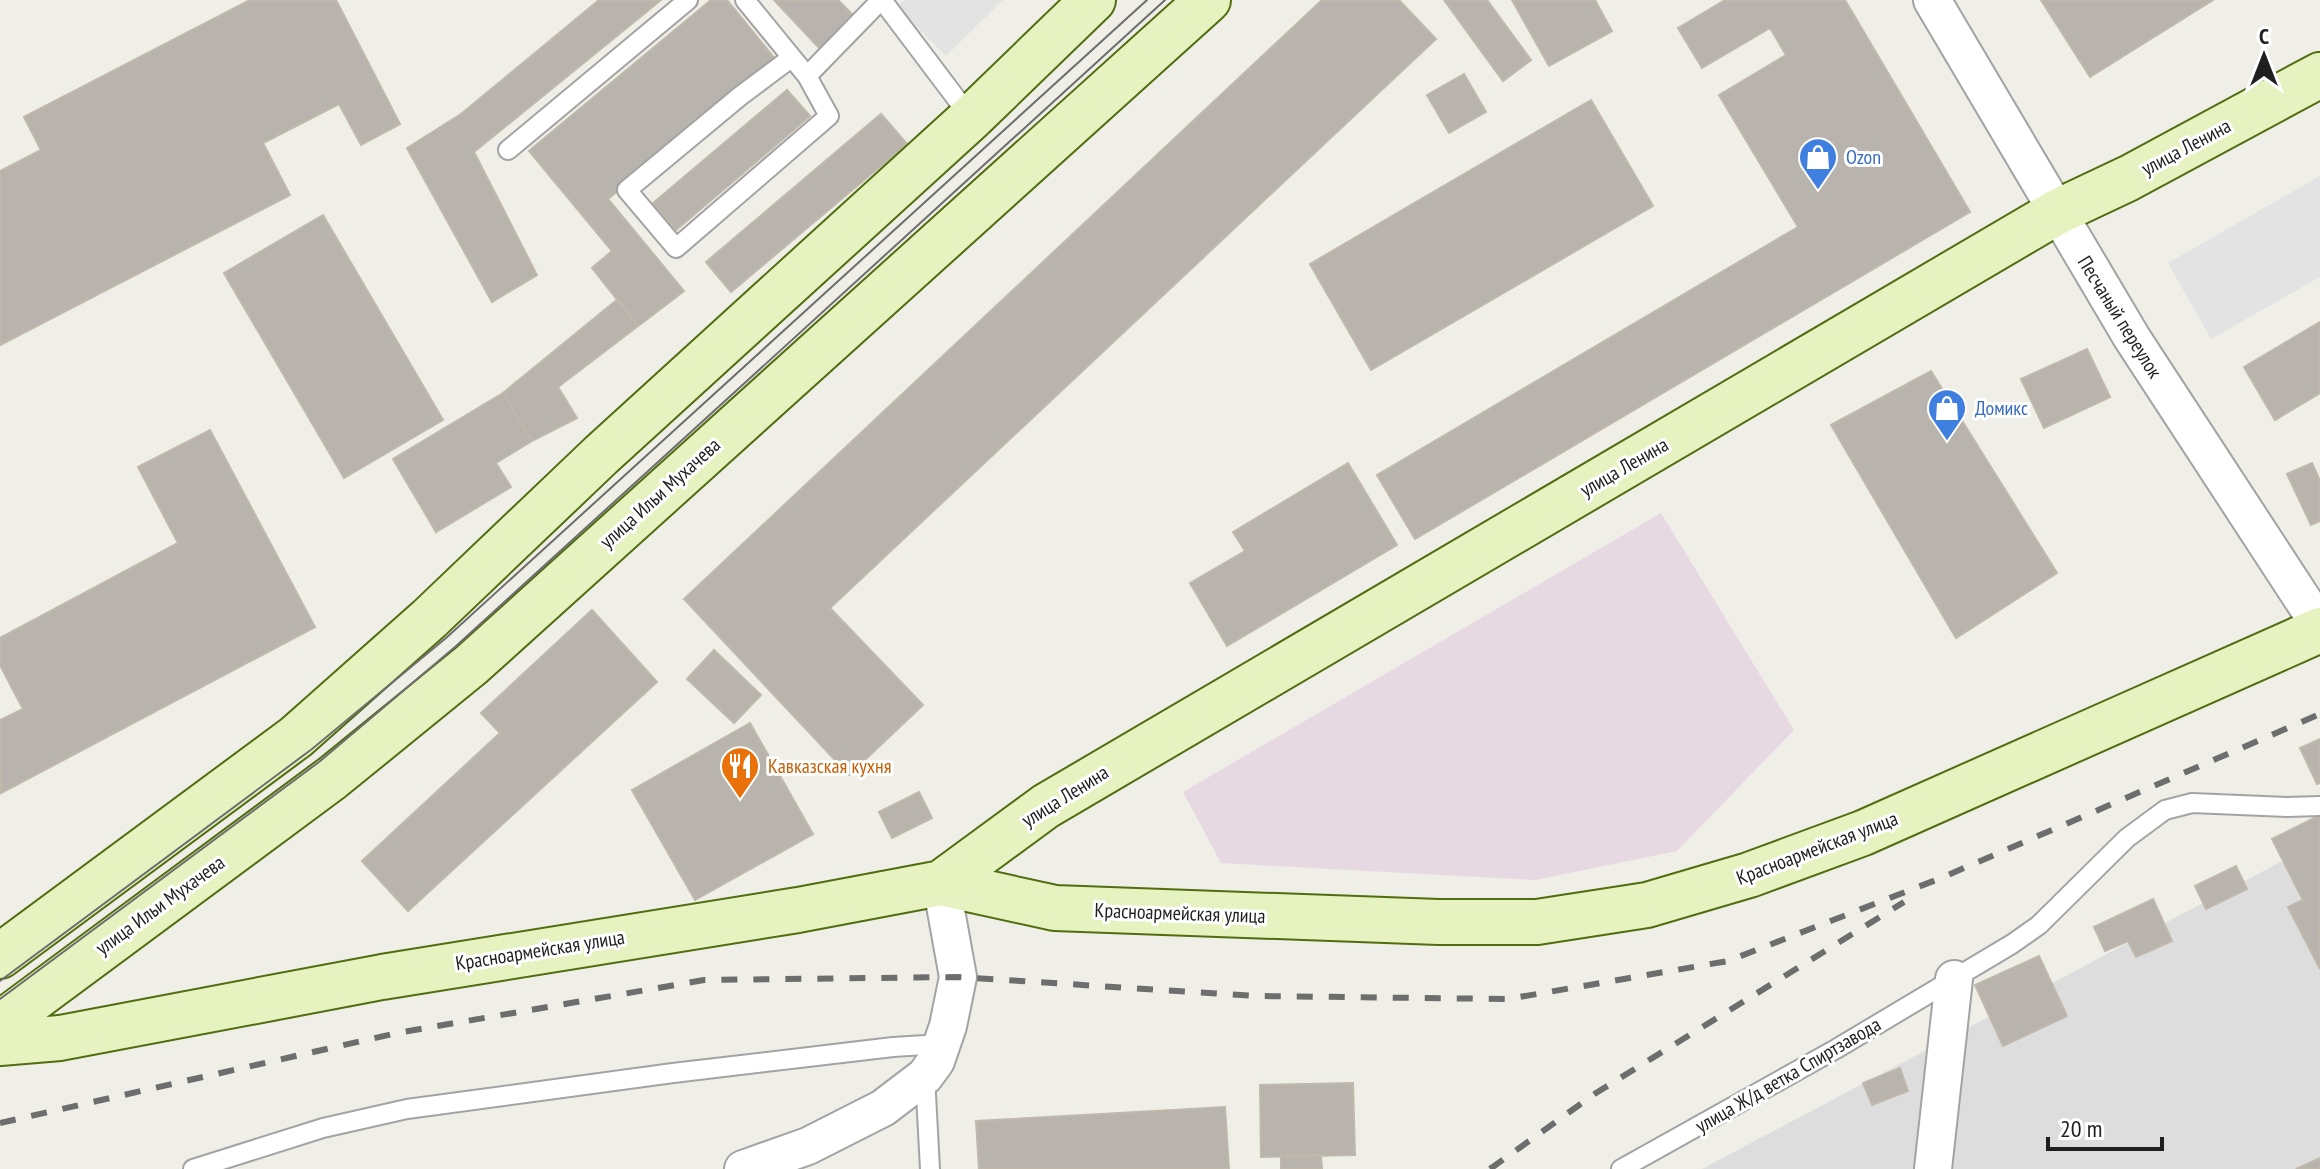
<svg xmlns="http://www.w3.org/2000/svg" width="2320" height="1169" font-family="'PT Sans Narrow',sans-serif">
  <style>
    .residential { fill: #ddd }
    .industrial { fill: #e7d9e2 }
    .parking { fill: #e3e3e3 }
    .building { fill: #b8b4ad; stroke: #bfb8ab; stroke-width: 2 }
    .lines { fill: none; stroke-linecap: round; stroke-linejoin: round }
    .lane-casing { stroke: #a3a3a3; stroke-width: 22 }
    .street-casing { stroke: #a3a3a3; stroke-width: 40 }
    .secondary-casing { stroke: #506d10; stroke-width: 48 }
    .lane { stroke: #fff; stroke-width: 18 }
    .street { stroke: #fff; stroke-width: 36 }
    .secondary { stroke: #e6f3c0; stroke-width: 44 }
    .tram { stroke: #6d6d6d; stroke-width: 2 }
    .rail { stroke: #6d6d6d; stroke-width: 6; stroke-dasharray: 16 16; stroke-linecap: butt }
    .labels { text-anchor: middle; dominant-baseline: central; stroke-width: 6; stroke-linejoin: round; paint-order: stroke }
    .street-label { font-size: 20px; fill: #1f1f1f; stroke: #fff }
    .shop-label { font-size: 20px; fill: #366cbe; stroke: #fff; text-anchor: start }
    .food-label { font-size: 20px; fill: #c56008; stroke: #fff; text-anchor: start }
  </style>
  <rect width="100%" height="100%" fill="#efeee7"/>
  <path class="residential" d="M 2320,841 L 2320,1169 L 1702,1169 Z"/>
  <path class="industrial" d="M 1661,513 L 1794,730 L 1677,851 L 1535,880 L 1221,863 L 1183,792 Z"/>
  <path class="parking" d="M 904,0 L 1003,0 L 946,56 L 897,7 Z
    M 2320,176 L 2320,277 L 2211,339 L 2168,263 Z"/>
  <path class="building" d="M 250,0 L 336,0 L 400,124 L 361,145 L 339,104 L 263,143 L 290,195 L 0,345 L 0,171 L 41,150 L 24,117 Z
    M 599,0 L 661,0 L 474,152 L 537,275 L 492,302 L 407,148 L 461,114 Z
    M 711,0 L 727,0 L 776,60 L 608,199 L 684,291 L 638,326 L 592,268 L 612,251 L 529,151 Z
    M 774,0 L 838,0 L 854,16 L 821,50 Z
    M 1322,0 L 1399,0 L 1436,39 L 830,608 L 923,705 L 849,775 L 684,599 Z
    M 1444,0 L 1487,0 L 1531,60 L 1503,81 Z
    M 1512,0 L 1595,0 L 1612,31 L 1549,66 Z
    M 1725,0 L 1845,0 L 1970,212 L 1415,539 L 1377,475 L 1798,227 L 1719,95 L 1786,55 L 1770,28 L 1702,68 L 1678,28 Z
    M 2041,0 L 2213,0 L 2090,77 Z
    M 1464,74 L 1486,112 L 1449,133 L 1427,95 Z
    M 787,90 L 810,116 L 676,230 L 653,203 Z
    M 1591,100 L 1653,206 L 1371,370 L 1310,264 Z
    M 881,114 L 907,144 L 731,292 L 706,262 Z
    M 323,215 L 443,420 L 344,478 L 224,273 Z
    M 618,299 L 638,326 L 558,387 L 577,418 L 532,441 L 503,393 Z
    M 2320,322 L 2320,393 L 2275,420 L 2244,367 Z
    M 2087,349 L 2110,397 L 2044,428 L 2021,379 Z
    M 1931,371 L 2057,573 L 1956,638 L 1831,425 Z
    M 503,393 L 532,441 L 496,463 L 511,487 L 436,532 L 393,459 Z
    M 210,430 L 315,627 L 1,793 L 0,720 L 23,709 L 0,665 L 0,638 L 178,543 L 138,467 Z
    M 1348,463 L 1397,545 L 1227,646 L 1190,583 L 1245,551 L 1233,532 Z
    M 2312,463 L 2320,481 L 2320,521 L 2311,525 L 2287,474 Z
    M 592,610 L 657,682 L 408,911 L 362,861 L 500,733 L 481,713 Z
    M 714,650 L 761,695 L 734,723 L 687,679 Z
    M 750,723 L 813,834 L 695,900 L 632,790 Z
    M 2320,739 L 2320,783 L 2317,784 L 2300,748 Z
    M 919,792 L 932,818 L 892,838 L 879,812 Z
    M 2320,815 L 2320,969 L 2288,907 L 2303,900 L 2272,839 Z
    M 2236,866 L 2247,889 L 2206,909 L 2195,886 Z
    M 2153,899 L 2172,941 L 2136,957 L 2128,941 L 2105,951 L 2094,927 Z
    M 2039,956 L 2067,1016 L 2003,1046 L 1975,985 Z
    M 1900,1068 L 1908,1091 L 1872,1105 L 1863,1083 Z
    M 1353,1083 L 1355,1155 L 1261,1157 L 1260,1085 Z
    M 1225,1107 L 1229,1169 L 979,1169 L 976,1121 Z
    M 1321,1155 L 1322,1169 L 1281,1169 L 1281,1156 Z
    M 2320,1158 L 2320,1169 L 2296,1169 Z"/>
  <g class="lines">
    <defs>
      <path id="lane" d="M 745,0 L 807,76 L 881,0
        M 882,0 L 971,118
        M 791,58 L 739,97 L 627,190 L 676,248 L 829,116 L 807,76
        M 508,150 L 688,0
        M 925,1076 L 930,1169
        M 193,1169 L 323,1128 L 407,1109 L 673,1073 L 893,1047 L 942,1044
        M 1621,1169 L 1836,1049 L 2012,944 L 2039,925 L 2127,838 L 2165,810 L 2192,803 L 2287,807 L 2320,806"/>
      <path id="street" d="M 1932,0 L 2132,338 L 2320,626
        M 743,1169 L 808,1146 L 883,1108 L 925,1076 L 936,1061 L 948,1026 L 958,977 L 941,883
        M 1933,1169 L 1954,979"/>
      <path id="secondary" d="M 941,883 L 1046,806 L 2057,212 L 2129,178 L 2320,75
        M 0,956 L 296,737 L 429,619 L 601,455 L 971,118 L 1093,0
        M 0,1024 L 332,778 L 471,665 L 1208,0
        M 0,1043 L 60,1038 L 382,977 L 798,910 L 941,883 L 1055,908 L 1439,922 L 1537,922 L 1647,905 L 1749,875 L 1863,833 L 2320,630"/>
    </defs>
    <use href="#lane" class="lane-casing"/>
    <use href="#street" class="street-casing"/>
    <use href="#secondary" class="secondary-casing"/>
    <use href="#lane" class="lane"/>
    <use href="#street" class="street"/>
    <use href="#secondary" class="secondary"/>
    <path class="tram" d="M 0,981 L 312,749 L 446,638 L 1147,0
      M 0,999 L 319,762 L 455,647 L 1165,0"/>
    <path class="rail" d="M 0,1123 L 397,1033 L 704,980 L 958,977 L 1255,996 L 1508,999 L 1728,961 L 1941,878 L 2320,714
      M 1490,1169 L 1596,1093 L 1904,902"/>
  </g>
  <defs>
    <symbol id="shop-pin" viewBox="-11 -11 22 30"><path d="M0 17L-7.5 6A9.5 9.5 0 1 1 7.5 6Z" fill="#3f7fe0" stroke="#fff"/><path d="M-5-2.5h2.3a2.7 3.5 0 0 1 5.4 0H5L5.5 6h-11ZM-1.5-2.5h3a1.5 2.3 0 0 0-3 0Z" fill="#fff"/></symbol>
    <symbol id="restaurant-pin" viewBox="-11 -11 22 30"><path d="M0 17L-7.5 6A9.5 9.5 0 1 1 7.5 6Z" fill="#e8710a" stroke="#fff"/><path d="M-5-6h1v4h1v-4h1v4h1v-4h1v5L-1.5 .5V6h-2V.5L-5-1ZM5-6V6H3V1.5H1.5Q1.5-4 5-6Z" fill="#fff"/></symbol>
  </defs>
  <g fill-rule="evenodd">
    <use href="#shop-pin" x="1796" y="135" width="44" height="60"/>
    <use href="#shop-pin" x="1925" y="386" width="44" height="60"/>
    <use href="#restaurant-pin" x="718" y="744" width="44" height="60"/>
  </g>
  <g class="labels">
    <g class="street-label">
      <text transform="translate(2186 147) rotate(-28)">улица Ленина</text>
      <text transform="translate(2120 317) rotate(58)">Песчаный переулок</text>
      <text transform="translate(1624 467) rotate(-30)">улица Ленина</text>
      <text transform="translate(660 493) rotate(-42)">улица Ильи Мухачева</text>
      <text transform="translate(1065 796) rotate(-32)">улица Ленина</text>
      <text transform="translate(1817 848) rotate(-21)">Красноармейская улица</text>
      <text transform="translate(160 905) rotate(-36)">улица Ильи Мухачева</text>
      <text transform="translate(1180 913) rotate(2)">Красноармейская улица</text>
      <text transform="translate(540 950) rotate(-9)">Красноармейская улица</text>
      <text transform="translate(1788 1075) rotate(-30)">улица Ж/д ветка Спиртзавода</text>
    </g>
    <g class="shop-label">
      <text x="1846" y="157">Ozon</text>
      <text x="1975" y="408">Домикс</text>
    </g>
    <g class="food-label">
      <text x="768" y="766">Кавказская кухня</text>
    </g>
  </g>
  <g transform="translate(2264 56)" stroke="#ffffff" stroke-width="6" paint-order="stroke">
  <path d="M0-6L14 30L0 20L-14 30Z" fill="#1f1f1f"/>
  <text y="-12" font-size="22" font-weight="bold" text-anchor="middle" fill="#1f1f1f">С</text>
  </g>
  <path d="M2048 1137v12h114v-12" fill="none" stroke="#1f1f1f" stroke-width="4"/>
  <text x="2060" y="1137" font-size="24" fill="#1f1f1f" stroke="#ffffff" stroke-width="6" paint-order="stroke">20 m</text>
</svg>
